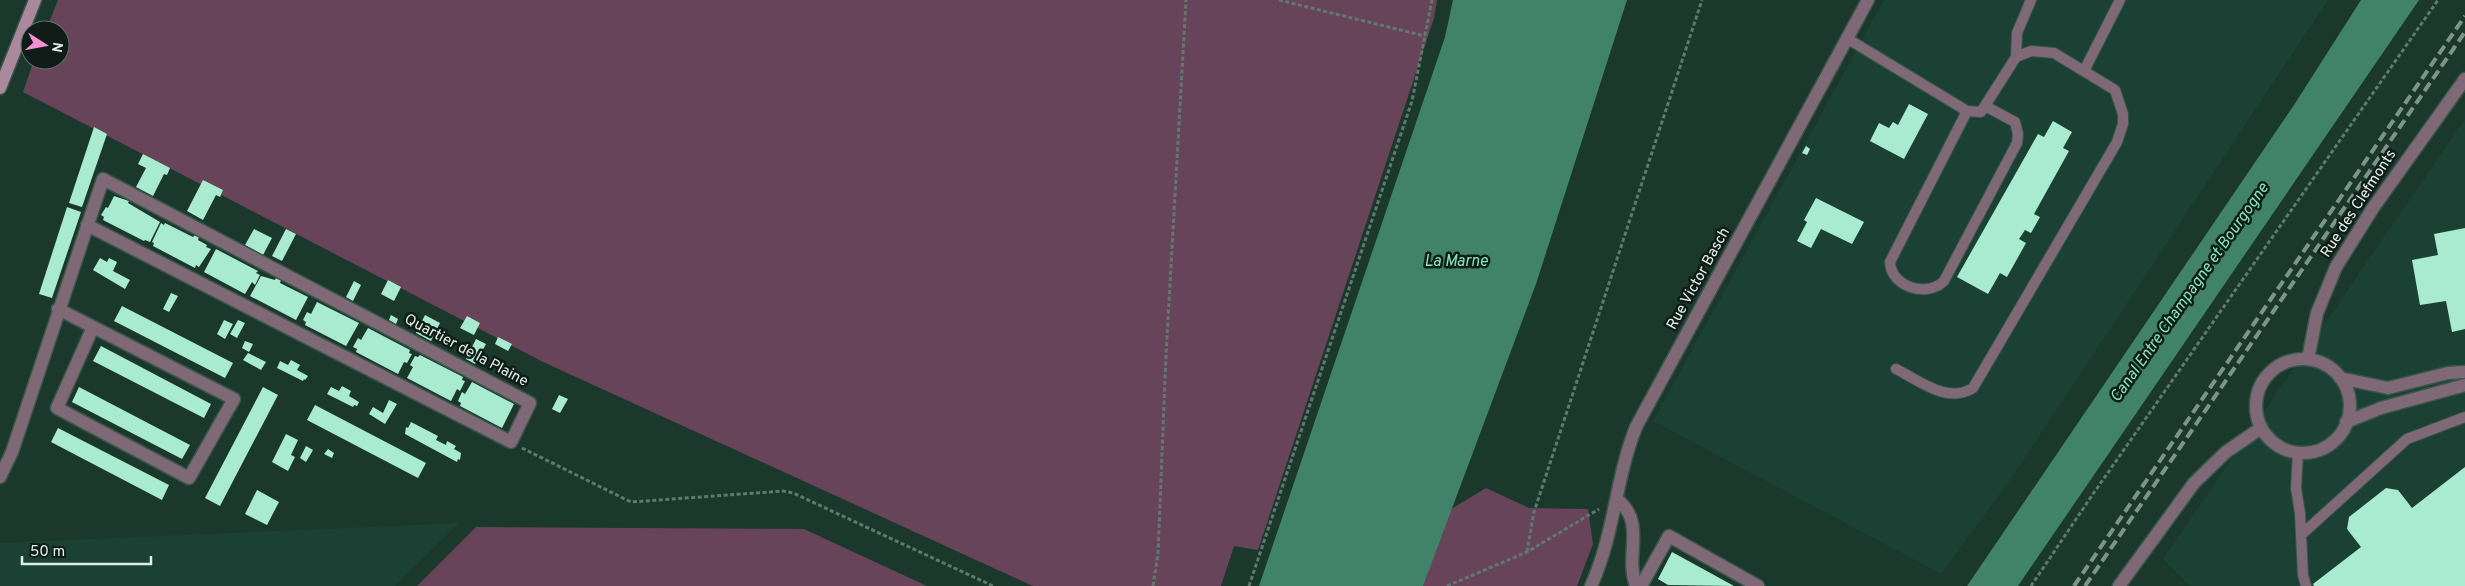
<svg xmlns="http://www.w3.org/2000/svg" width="2465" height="586" font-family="Overpass,sans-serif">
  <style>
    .built { fill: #1a4133 }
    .green { fill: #674459 }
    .water { fill: #41826a }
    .building { fill: #a8ebd0 }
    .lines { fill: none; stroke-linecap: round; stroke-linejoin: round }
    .service-casing { stroke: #3a554b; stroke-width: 12 }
    .minor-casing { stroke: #3a554b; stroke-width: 15 }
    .tertiary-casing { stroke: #3a554b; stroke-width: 15 }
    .secondary-casing { stroke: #3a554b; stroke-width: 15 }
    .path { stroke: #60796f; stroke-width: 3; stroke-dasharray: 4 2.5; stroke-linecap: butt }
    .service { stroke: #806977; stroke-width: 10 }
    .minor { stroke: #806977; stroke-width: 12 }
    .tertiary { stroke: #806977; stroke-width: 12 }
    .secondary { stroke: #ac889d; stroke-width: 12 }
    .rail { stroke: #7c948b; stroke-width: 4; stroke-dasharray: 10 5; stroke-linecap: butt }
    .labels { text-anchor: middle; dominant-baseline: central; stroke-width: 5; stroke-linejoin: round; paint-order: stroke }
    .street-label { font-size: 15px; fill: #dff0e9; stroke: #101c17 }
    .water-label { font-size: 16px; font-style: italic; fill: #83e5c1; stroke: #101c17 }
  </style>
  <rect width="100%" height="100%" fill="#1b382d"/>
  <path class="built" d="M 1884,0 L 2328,0 L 2008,483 L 1941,574 L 1653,421 Z
    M 2465,119 L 2465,586 L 2190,586 L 2163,559 Z
    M 459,523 L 395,586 L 0,586 L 0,543 Z"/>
  <path class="green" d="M 58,0 L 1437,0 L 1434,18 L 1258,550 L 1234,546 L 1221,586 L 1033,586 L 543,362 L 23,92 L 34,60 L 60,60 L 60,30 L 46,30 Z
    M 1486,488 L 1529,508 L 1588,509 L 1593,544 L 1577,586 L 1400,586 L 1436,518 Z
    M 476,527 L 804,529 L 927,586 L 417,586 Z"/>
  <path class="water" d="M 1453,0 L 1627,0 L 1536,284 L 1423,586 L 1259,586 L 1445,37 Z
    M 2361,0 L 2419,0 L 2018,586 L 1967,586 L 2294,105 Z"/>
  <path class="building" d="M 1909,104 L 1928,114 L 1904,159 L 1870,141 L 1879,123 L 1889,128 L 1893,122 L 1898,125 Z
    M 2053,121 L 2072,132 L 2063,148 L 2069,151 L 2034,214 L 2040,217 L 2031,233 L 2025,230 L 2019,239 L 2026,243 L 2007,277 L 2000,273 L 1988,294 L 1957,277 L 2038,134 L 2044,137 Z
    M 94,127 L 107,134 L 82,207 L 69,203 Z
    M 1806,146 L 1810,149 L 1807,155 L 1802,153 Z
    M 143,154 L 170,168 L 167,175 L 164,174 L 153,196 L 136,187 L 146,168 L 138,164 Z
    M 203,180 L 223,190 L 220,197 L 216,195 L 203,220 L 187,211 Z
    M 114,196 L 129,201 L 128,203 L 160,222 L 150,242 L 145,240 L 144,241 L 103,220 L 104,217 L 101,215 L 106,207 L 108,208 Z
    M 1816,198 L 1864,222 L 1852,244 L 1821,229 L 1811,248 L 1797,241 L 1807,222 L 1804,220 Z
    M 67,207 L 81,212 L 52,298 L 39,294 Z
    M 161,223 L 164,225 L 165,223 L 193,237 L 195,235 L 199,237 L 198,240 L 207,245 L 206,247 L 211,249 L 199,267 L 196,265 L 195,268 L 153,246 L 154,243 L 152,242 Z
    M 2465,228 L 2465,329 L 2452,332 L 2446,301 L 2420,305 L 2412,260 L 2438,255 L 2434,234 Z
    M 254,229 L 272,238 L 263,255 L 245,245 Z
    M 286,229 L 296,234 L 282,261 L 272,256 Z
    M 216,249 L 258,271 L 256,273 L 260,275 L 255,285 L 252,282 L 245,294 L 204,272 Z
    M 100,258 L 107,262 L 109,258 L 117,262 L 113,271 L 130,280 L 125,289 L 93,270 Z
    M 261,276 L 275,280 L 276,278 L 281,280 L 280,283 L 308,297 L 296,320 L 250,296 Z
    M 388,280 L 401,287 L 394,301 L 381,294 Z
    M 354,281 L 361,285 L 353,301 L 346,297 Z
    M 171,293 L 178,296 L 169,312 L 163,309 Z
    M 317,302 L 359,323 L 346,346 L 305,325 L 306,322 L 303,320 L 307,312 L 311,314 Z
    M 122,306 L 233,363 L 225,378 L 114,321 Z
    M 391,315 L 398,319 L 396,324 L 389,320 Z
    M 425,315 L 440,323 L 431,341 L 416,333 Z
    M 467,316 L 480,323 L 474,335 L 460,328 Z
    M 224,320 L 233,324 L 225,339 L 217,334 Z
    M 238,320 L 245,323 L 237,338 L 230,334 Z
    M 368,328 L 410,350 L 409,353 L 412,354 L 407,363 L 404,362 L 398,374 L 356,352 L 357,349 L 353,347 L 358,338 L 361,340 Z
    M 498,337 L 512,344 L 508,351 L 495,344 Z
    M 476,339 L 486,344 L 475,364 L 466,359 Z
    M 245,341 L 253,344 L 249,352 L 242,348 Z
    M 101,346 L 211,404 L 204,418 L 93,361 Z
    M 248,353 L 266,362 L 261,370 L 243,360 Z
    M 420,355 L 463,377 L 462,380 L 465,381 L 460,391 L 457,389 L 451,401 L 407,378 L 413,367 L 410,365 L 415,356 L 418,357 Z
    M 291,360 L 300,365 L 297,370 L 308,376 L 305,380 L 304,379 L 303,381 L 277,368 L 280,361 L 288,365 Z
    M 472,382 L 514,404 L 502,428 L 460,406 L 461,403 L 458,401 L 462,392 L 465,394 Z
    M 342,386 L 351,391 L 349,396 L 359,402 L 357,406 L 354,405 L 353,407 L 327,394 L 331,387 L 339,391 Z
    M 79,387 L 190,445 L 182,459 L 72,402 Z
    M 263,387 L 278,395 L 220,506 L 205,498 Z
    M 559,395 L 568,399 L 560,413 L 552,409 Z
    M 389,400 L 397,404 L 385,424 L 369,414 L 373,407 L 383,413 Z
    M 315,405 L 426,463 L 418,478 L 307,420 Z
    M 411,422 L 438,436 L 436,440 L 446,445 L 447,441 L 456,446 L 454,449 L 461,453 L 460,460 L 458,459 L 457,462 L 405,434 L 406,427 L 408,428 Z
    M 58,428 L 169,485 L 162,500 L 51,442 Z
    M 286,434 L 298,440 L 291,455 L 295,457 L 288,471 L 272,462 Z
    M 306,446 L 313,450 L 306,462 L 300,458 Z
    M 328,449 L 334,453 L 332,458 L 324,454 Z
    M 2465,467 L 2465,586 L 2314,586 L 2313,584 L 2361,547 L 2347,529 L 2349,517 L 2386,488 L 2398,490 L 2412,508 Z
    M 257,490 L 279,502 L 267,525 L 245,514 Z
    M 1672,552 L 1683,558 L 1734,586 L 1668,585 L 1658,579 Z"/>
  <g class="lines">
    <defs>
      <path id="service" d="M 1848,39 L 1967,111 L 1981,112 L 2016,57 L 2031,51 L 2054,53 L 2115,90 L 2123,114 L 2123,124 L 2117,142 L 1973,388 C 1947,404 1920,381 1896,369
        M 2016,57 L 2017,33 L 2031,0
        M 2084,71 L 2120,0
        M 1967,111 L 1890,262 C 1891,287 1927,298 1944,281 L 2017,143 L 2018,134 L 2015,122 L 1985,106
        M 2298,453 L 2296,488 L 2300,513 L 2303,575 L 2306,586
        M 2301,535 L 2407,439 L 2465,417"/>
      <path id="minor" d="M 58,309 L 234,399 L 189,478 L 57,408 L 93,327
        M 0,477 L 12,452 L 103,179 L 530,403 L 511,442 L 87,225
        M 1617,499 C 1647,524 1624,554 1636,586
        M 1591,586 C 1615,533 1615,480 1636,427 L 1868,0
        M 1641,586 L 1669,536 L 1758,586"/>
      <path id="tertiary" d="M 2308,359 L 2317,313 L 2336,267 L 2373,208 L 2465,79
        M2256 406a47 47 0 1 1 94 0a47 47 0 1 1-94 0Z
        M 2340,378 L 2388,388 L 2448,373 L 2465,372
        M 2346,422 L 2381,408 L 2465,385
        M 2119,586 L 2194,483 L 2226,452 L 2261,428"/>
      <path id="secondary" d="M 0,88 L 35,0"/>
    </defs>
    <use href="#service" class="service-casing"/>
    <use href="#minor" class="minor-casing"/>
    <use href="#tertiary" class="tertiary-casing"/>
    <use href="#secondary" class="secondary-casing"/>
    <path class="path" d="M 1279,0 L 1425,36
      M 522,448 L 631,502 L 783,491 L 793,493 L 993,586
      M 1527,552 L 1534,512 L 1702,0
      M 1153,586 L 1158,554 L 1166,355 L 1186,0
      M 1249,586 L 1412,101 L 1432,0
      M 1447,586 L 1527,552 L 1599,509
      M 2031,586 L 2093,494 L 2438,0"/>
    <use href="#service" class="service"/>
    <use href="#minor" class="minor"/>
    <use href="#tertiary" class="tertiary"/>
    <use href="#secondary" class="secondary"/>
    <path class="rail" d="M 2074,586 L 2465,16
      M 2085,586 L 2465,32"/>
  </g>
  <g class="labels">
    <g class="street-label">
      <text transform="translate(2359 204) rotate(-57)">Rue des Clefmonts</text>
      <text transform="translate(1699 279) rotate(-61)">Rue Victor Basch</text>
      <text transform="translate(466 351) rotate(28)">Quartier de la Plaine</text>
    </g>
    <g class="water-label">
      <text x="1456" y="262">La Marne</text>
      <text transform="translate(2190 293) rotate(-55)">Canal Entre Champagne et Bourgogne</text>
    </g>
  </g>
  <g transform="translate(45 45) rotate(101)"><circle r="24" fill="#101c17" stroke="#63716b"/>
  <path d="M0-4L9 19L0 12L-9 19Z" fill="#f690d0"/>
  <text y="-8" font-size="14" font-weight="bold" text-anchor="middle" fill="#dff0e9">N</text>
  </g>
  <path d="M22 556v8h129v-8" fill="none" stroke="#dff0e9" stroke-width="2.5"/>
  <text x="30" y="556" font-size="15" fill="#dff0e9" stroke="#101c17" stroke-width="4" paint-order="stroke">50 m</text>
</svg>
